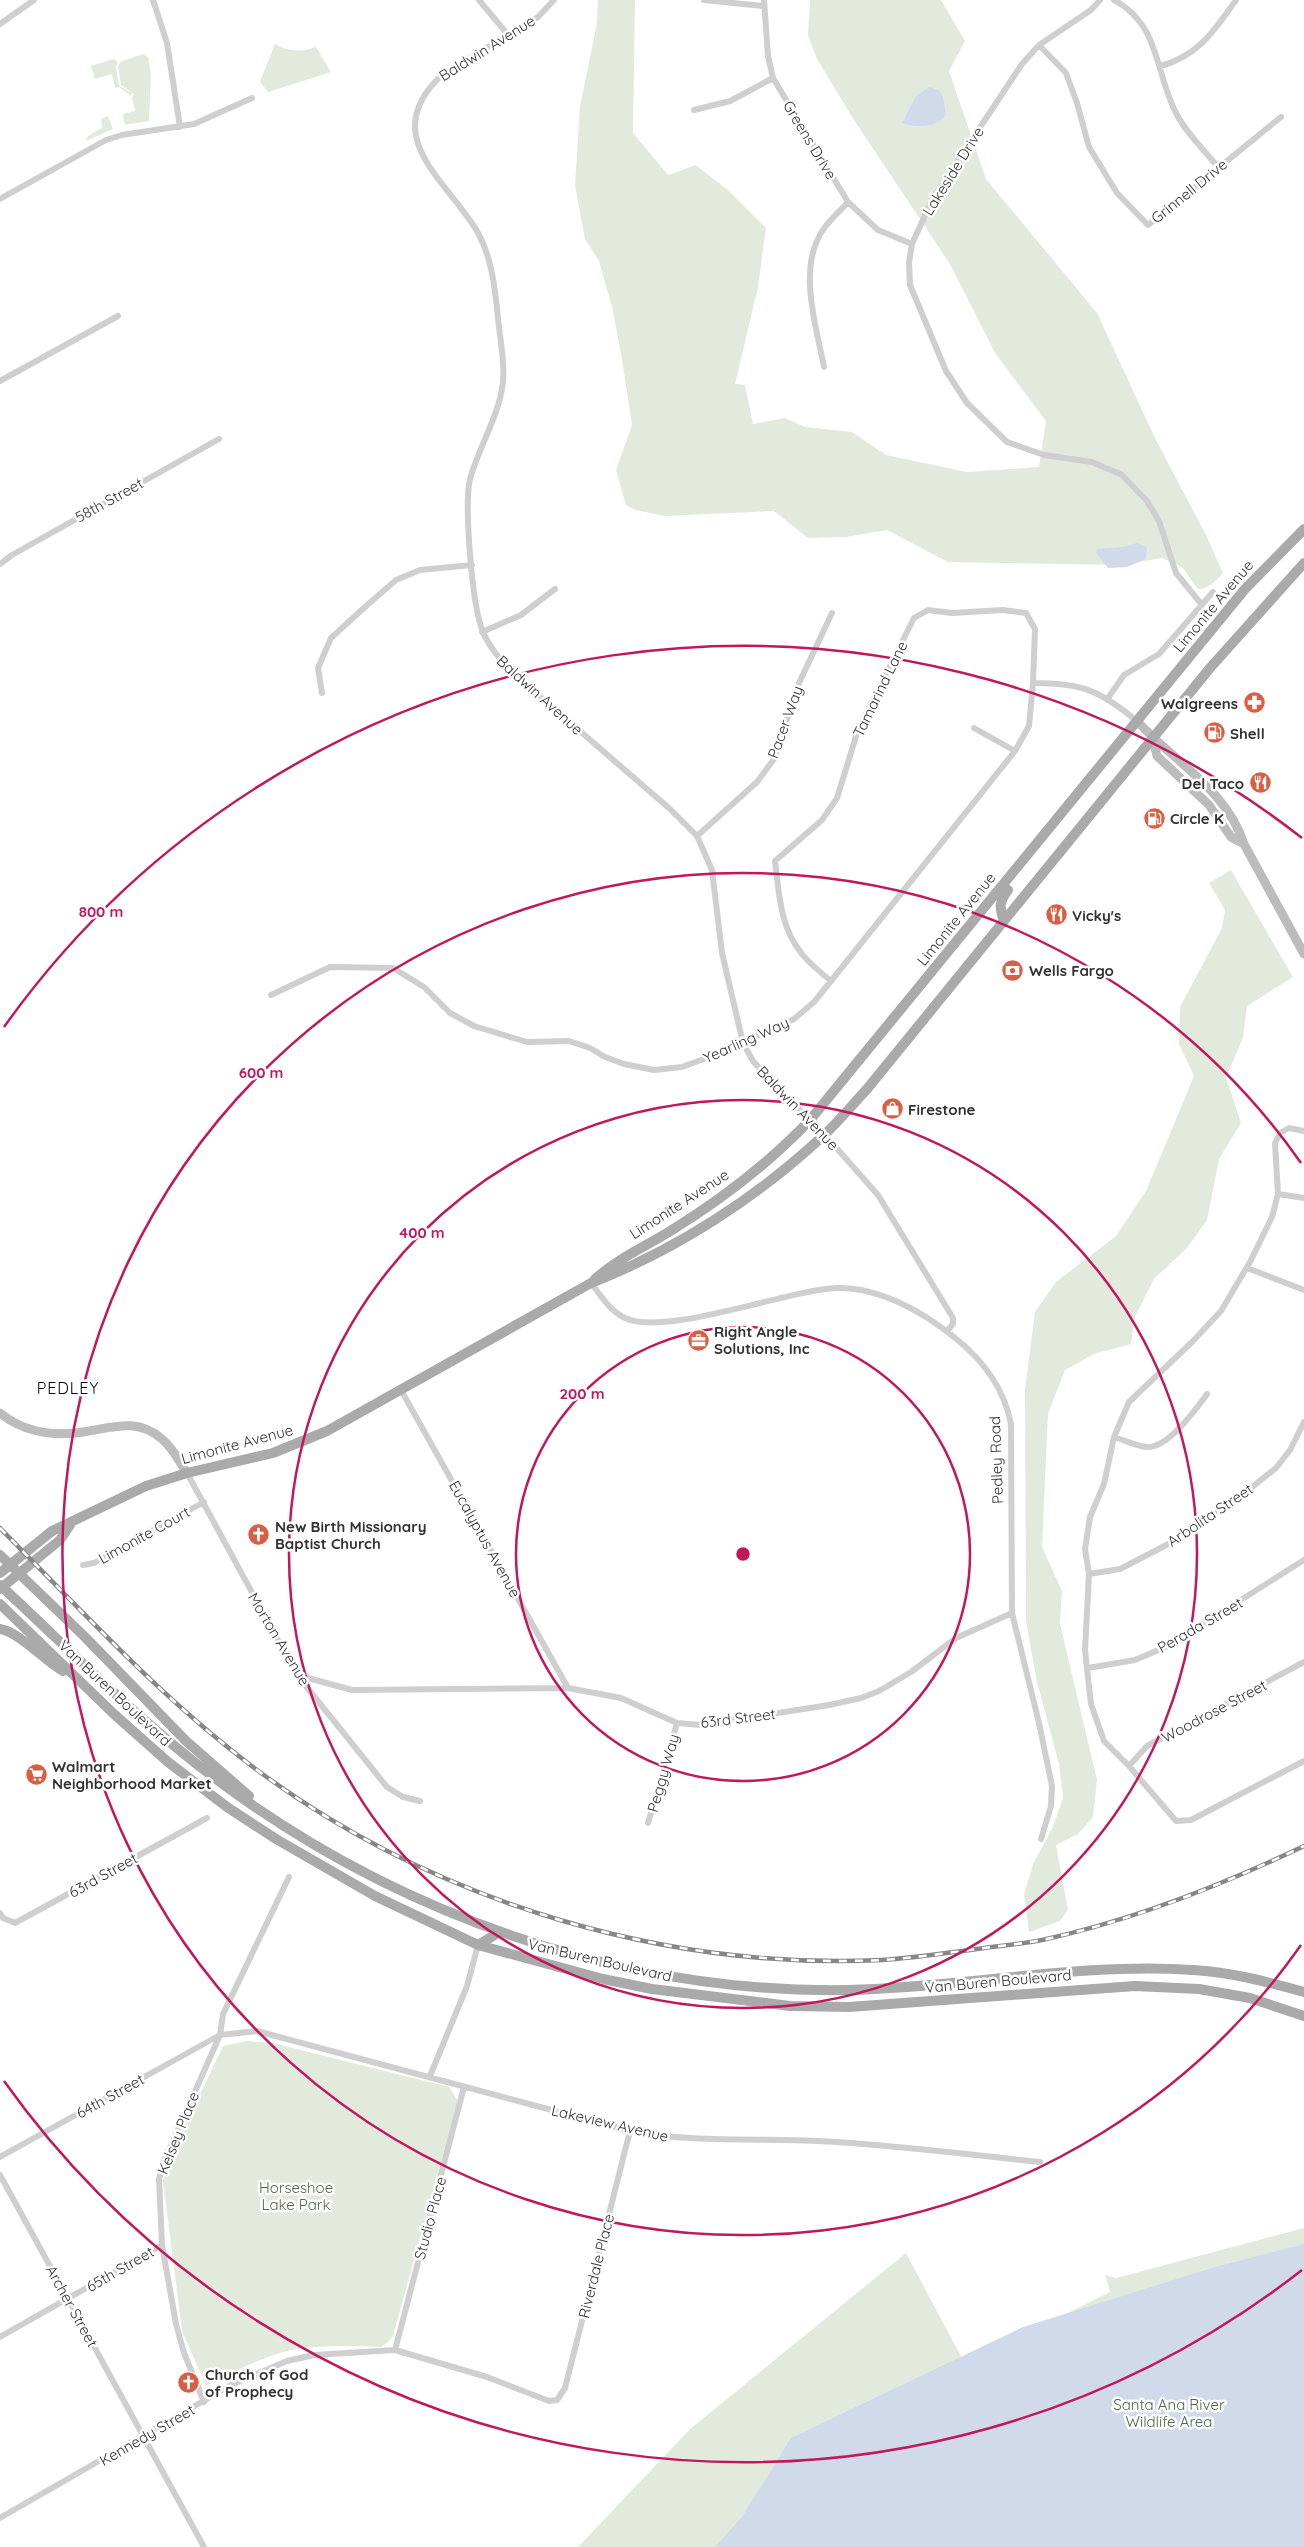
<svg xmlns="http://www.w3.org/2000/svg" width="1304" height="2547" font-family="Quicksand,sans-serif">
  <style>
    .green { fill: #e2eade }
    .water { fill: #d0daeb }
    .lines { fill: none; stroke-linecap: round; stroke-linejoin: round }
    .street { stroke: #cfcfcf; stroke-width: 6 }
    .secondary { stroke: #bcbcbc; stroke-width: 9 }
    .primary { stroke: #aaa; stroke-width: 10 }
    .rail-casing { stroke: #878787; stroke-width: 4.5 }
    .rail { stroke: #fff; stroke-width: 2.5; stroke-dasharray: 8; stroke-linecap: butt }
    .primary-bridge { stroke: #aaa; stroke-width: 10 }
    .ring { fill: none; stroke: #c2185b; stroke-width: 2.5 }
    .labels { text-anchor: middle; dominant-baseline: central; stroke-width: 5; stroke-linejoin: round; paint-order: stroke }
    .street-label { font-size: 15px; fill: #323232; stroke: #fff }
    .poi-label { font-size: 15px; font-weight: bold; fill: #323232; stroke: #fff; text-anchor: start }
    .park-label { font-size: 15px; fill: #4b6b42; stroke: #fff }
    .neighbourhood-label { font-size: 16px; letter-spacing: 1px; fill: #000; stroke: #fff }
    .centre { fill: #c2185b; stroke: #fff; stroke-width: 2.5 }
    .ring-label { font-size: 15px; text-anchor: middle; font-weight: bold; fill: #c2185b; stroke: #fff; stroke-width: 5; stroke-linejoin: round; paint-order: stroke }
  </style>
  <rect width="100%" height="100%" fill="#fff"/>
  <path class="green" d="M 598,0 L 635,0 L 633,133 L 668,175 L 696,165 L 729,191 L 766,228 L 758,287 L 735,384 L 745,385 L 753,424 L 785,418 L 805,427 L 852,432 L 886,455 L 967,472 L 1039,467 L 1046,421 L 995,353 L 950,264 L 854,120 L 817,59 L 808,35 L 810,0 L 941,0 L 965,41 L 949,71 L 986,179 L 1097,313 L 1155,438 L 1206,535 L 1223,573 C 1216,581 1209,589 1198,589 L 1182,567 L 1162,558 L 1122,565 L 948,562 L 887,530 L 846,537 L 808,538 L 774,511 L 665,516 L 635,510 L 626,505 L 616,470 L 632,425 L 622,359 L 612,307 L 599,261 L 585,239 L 575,185 L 580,106 L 597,23 Z
    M 275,44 C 288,52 302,52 316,47 L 331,72 L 268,92 L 260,82 Z
    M 143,54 L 148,57 L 151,73 L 149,121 L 125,125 L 123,114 L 135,111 L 132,98 L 134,94 L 121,85 L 118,66 L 120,62 Z
    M 113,59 L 118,62 L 116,67 L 119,86 L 132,93 L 131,96 L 119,87 L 115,88 L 112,74 L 95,79 L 91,66 Z
    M 108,116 L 113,129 L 86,141 L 88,136 L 102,128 L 101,119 Z
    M 1231,870 L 1293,977 L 1247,1006 L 1243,1038 L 1226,1077 L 1241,1123 L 1219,1159 L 1207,1220 L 1187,1248 L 1154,1279 L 1135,1317 L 1131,1344 L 1094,1354 L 1065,1370 L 1048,1414 L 1042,1547 L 1062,1591 L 1060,1624 L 1097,1780 L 1093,1817 L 1078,1834 L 1056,1845 L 1068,1910 L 1060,1921 L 1029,1932 L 1024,1894 L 1034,1862 L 1052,1829 L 1063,1798 L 1059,1764 L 1037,1682 L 1026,1621 L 1025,1390 L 1035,1312 L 1056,1282 L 1116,1236 L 1146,1191 L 1194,1076 L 1179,1044 L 1180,1007 L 1222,928 L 1225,910 L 1209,883 Z
    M 247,2041 L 273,2043 L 449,2087 L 458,2101 L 393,2336 L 387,2343 L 381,2347 C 348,2346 312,2344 280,2353 C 254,2361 230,2374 206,2386 L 182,2331 L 163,2181 L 171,2155 L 223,2046 Z
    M 1304,2228 L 1304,2547 L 578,2547 L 690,2429 L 906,2253 L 965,2364 L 1110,2292 L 1105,2275 L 1116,2278 Z"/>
  <path class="water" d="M 929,87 L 939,90 L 943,97 L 946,115 C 935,128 918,128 902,123 L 916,96 Z
    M 1137,543 L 1147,547 L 1146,559 L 1127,567 L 1108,568 L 1096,553 L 1097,549 L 1124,547 Z
    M 1304,2244 L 1304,2547 L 715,2547 L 742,2517 L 791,2438 L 1023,2327 L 1215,2267 Z"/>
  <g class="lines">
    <path class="street" d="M 153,0 L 167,43 L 180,127
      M 479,0 L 509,36
      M 554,0 L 538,17 L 443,74 C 376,135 446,179 477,231 C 492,258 495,288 498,318 C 500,339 505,362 503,382 C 499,417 479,446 470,479 C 464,505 472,607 483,632 C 490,649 502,661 514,674 L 670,809 L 697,836 L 712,870 L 722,953 L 743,1043 L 753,1061 L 766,1076 L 825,1135 L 878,1195 L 953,1318 L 953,1324 L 947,1331
      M 704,0 L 763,6
      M 764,0 L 768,56 L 773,78 L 794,113 L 848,202 L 878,230 L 912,244
      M 1100,0 L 1091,10 L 1039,45 L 1022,64 L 932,200 L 912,244 L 909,263 L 910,285 L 946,371 L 967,403 L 1007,442 L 1044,455 L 1092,462 L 1122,475 L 1147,501 L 1159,521 L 1176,573 L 1202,605
      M 1114,0 C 1160,24 1155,73 1176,113 C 1186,133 1204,150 1218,167
      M 0,24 L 34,0
      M 1039,45 L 1066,73 L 1077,103 L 1089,147 L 1117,193 L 1148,225 L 1281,117
      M 1161,66 C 1199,55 1214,31 1236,0
      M 694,110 L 730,101 L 773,78
      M 0,199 L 106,140 L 122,135 L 194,124 L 252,98
      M 824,367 C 816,325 796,265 825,227 C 832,218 841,210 848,202
      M 0,381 L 118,316
      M 0,564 L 12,555 L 219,439
      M 482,632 L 521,615 L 555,589
      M 1033,683 C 1082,683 1099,690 1137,721
      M 322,693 L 318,668 L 331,638 L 365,607 L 396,580 L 420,570 L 472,565
      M 1108,698 L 1124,675 L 1159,654 L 1213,592
      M 974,728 L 1015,751
      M 697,836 L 757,782 L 774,759 L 799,683 L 832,613
      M 271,995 L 330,967 L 393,968 L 424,987 L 450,1013 L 474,1026 L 527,1042 L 569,1041 L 590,1048 L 605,1057 L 624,1064 L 654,1070 L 682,1067 L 720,1053 L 794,1019 L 814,1002 L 831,981 L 1015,751 L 1029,726 L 1033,683 L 1035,629 L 1026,613 L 1003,610 L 952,613 L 928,610 L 914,618 L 858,730 L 837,798 L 822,820 L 775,861 C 779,893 780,928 802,954 C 810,964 821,973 831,981
      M 1304,1131 L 1289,1128 L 1280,1133 L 1275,1143 L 1278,1194 L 1272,1217 L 1250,1262 L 1221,1311 L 1192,1342 L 1129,1402 L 1114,1437 L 1104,1484 L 1090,1517 L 1085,1549 L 1089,1574 L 1085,1650 L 1091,1704 L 1104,1741 L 1129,1766 L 1176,1821 L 1191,1820 L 1304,1761
      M 1278,1194 L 1304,1198
      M 1247,1268 L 1304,1290
      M 591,1283 C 601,1296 610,1311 625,1318 C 665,1337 787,1290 837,1288 C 879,1287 923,1312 954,1337 C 983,1360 1004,1387 1011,1424 L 1012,1613 L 1039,1723 L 1052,1786 L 1051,1806 L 1041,1839
      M 401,1390 L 568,1688
      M 1114,1437 C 1124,1440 1138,1447 1148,1447 C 1169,1447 1196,1409 1207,1394
      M 187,1473 L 297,1675 L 387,1787 L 403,1797 L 420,1801
      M 83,1565 L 94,1563 L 204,1502
      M 1089,1574 L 1120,1569 L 1180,1538 L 1246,1492 L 1276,1468 L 1290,1450 L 1304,1422
      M 1088,1668 L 1135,1660 L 1170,1645 L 1304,1560
      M 297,1675 L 352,1690 L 568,1688 L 621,1698 L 677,1723 L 701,1725 L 829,1705 L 861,1698 L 879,1691 L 911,1672 L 956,1638 L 1012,1613
      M 1129,1766 L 1147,1746 L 1304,1662
      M 648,1823 L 677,1723
      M 0,1913 L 3,1918 L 15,1923 L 207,1818
      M 430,2076 L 467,1986 L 478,1945
      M 0,2157 L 220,2035 L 257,2031 L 630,2131 C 699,2144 767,2137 835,2142 C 904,2146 972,2155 1040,2162
      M 0,2175 L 204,2547
      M 0,2337 L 162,2245
      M 395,2350 L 464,2087
      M 204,2402 L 184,2353 L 176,2324 L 162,2245 L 159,2179 L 165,2159 L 220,2035 L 223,2014 L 289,1877
      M 0,2518 L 231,2385 L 287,2361 L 314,2355 L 395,2350 L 487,2377 L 549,2401 L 557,2400 L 565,2388 L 630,2131"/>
    <path class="secondary" d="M 1137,721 C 1173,761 1227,790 1244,844 L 1304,954
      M 1153,739 L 1157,756 L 1209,805 L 1231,837 L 1244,844
      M 0,1413 C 21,1430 48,1436 75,1433 C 107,1430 135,1415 162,1439 C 173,1448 179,1461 187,1473"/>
    <path class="primary" d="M 1004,921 C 999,907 999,902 1008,890
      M 595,1279 C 620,1257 645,1247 672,1230 C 722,1199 770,1162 810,1120 L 1245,589 L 1304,529
      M 0,1555 L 85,1637 L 186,1741 L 249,1796
      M 0,1573 L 52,1531 L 146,1486 L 187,1473 L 273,1453 L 327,1431 L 591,1283 C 676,1250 758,1197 825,1134 C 840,1120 853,1104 867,1089 L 1210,668 L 1304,563
      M 0,1589 L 60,1540 L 70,1525
      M 16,1600 C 81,1661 144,1725 216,1779 C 396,1914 622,1994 848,1990 C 963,1988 1078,1962 1193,1970 C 1231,1972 1268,1982 1304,1992
      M 0,1604 L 115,1715 L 168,1762 L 227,1807 L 276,1839 L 375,1896 L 478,1945 L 603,1979 L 652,1989 L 790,2006 L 849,2007 L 1135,1986 L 1199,1989 L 1250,1998 L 1304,2016
      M 0,1629 C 19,1632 44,1660 63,1671
      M 478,1945 L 498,1933"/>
    <defs>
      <path id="rail" d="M 0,1528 C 86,1615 168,1706 268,1778 C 443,1904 667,1970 882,1960 C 914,1958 946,1953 977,1949 C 999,1946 1021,1944 1042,1940 C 1134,1920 1220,1886 1304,1846"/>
    </defs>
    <use href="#rail" class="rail-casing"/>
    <use href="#rail" class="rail"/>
    <path class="primary-bridge" d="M 0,1585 L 16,1600"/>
  </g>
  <g class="ring">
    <circle cx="743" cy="1554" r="227"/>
    <circle cx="743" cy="1554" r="454"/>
    <path d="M1301 1945A681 681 0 1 1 1301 1163"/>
    <path d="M1302 2270A908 908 0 0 1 4 2081M4 1027A908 908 0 0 1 1302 838"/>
  </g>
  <defs>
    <symbol id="pharmacy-disc" viewBox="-11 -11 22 22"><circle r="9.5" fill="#d85e44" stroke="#fff"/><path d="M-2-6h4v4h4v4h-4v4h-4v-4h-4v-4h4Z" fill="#fff"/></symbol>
    <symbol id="fuel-disc" viewBox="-11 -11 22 22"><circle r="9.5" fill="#d85e44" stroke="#fff"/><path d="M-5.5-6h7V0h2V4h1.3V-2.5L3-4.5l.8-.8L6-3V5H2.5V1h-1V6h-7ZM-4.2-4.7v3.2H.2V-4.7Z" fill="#fff"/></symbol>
    <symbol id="restaurant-disc" viewBox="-11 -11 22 22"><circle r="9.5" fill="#d85e44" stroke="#fff"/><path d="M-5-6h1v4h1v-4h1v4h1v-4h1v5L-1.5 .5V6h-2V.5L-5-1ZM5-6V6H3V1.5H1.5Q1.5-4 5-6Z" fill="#fff"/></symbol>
    <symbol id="bank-disc" viewBox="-11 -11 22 22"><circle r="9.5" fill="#d85e44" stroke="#fff"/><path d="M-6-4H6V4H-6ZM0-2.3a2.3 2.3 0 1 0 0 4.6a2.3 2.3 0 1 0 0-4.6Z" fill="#fff"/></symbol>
    <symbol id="shop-disc" viewBox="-11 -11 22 22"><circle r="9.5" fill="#d85e44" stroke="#fff"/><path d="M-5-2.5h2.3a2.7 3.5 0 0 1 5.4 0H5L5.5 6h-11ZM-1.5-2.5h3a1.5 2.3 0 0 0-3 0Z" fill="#fff"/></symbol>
    <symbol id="office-disc" viewBox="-11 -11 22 22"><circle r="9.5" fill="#d85e44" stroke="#fff"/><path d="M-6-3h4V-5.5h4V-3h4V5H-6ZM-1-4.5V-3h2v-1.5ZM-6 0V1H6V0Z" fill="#fff"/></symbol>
    <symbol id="church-disc" viewBox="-11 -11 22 22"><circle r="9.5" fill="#d85e44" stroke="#fff"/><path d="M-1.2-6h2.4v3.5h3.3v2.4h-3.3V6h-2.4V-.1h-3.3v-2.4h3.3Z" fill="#fff"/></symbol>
    <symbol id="supermarket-disc" viewBox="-11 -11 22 22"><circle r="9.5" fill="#d85e44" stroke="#fff"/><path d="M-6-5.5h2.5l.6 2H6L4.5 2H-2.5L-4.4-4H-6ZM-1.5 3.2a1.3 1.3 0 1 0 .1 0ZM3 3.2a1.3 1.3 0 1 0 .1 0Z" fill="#fff"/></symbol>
  </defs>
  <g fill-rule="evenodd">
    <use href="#pharmacy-disc" x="1242" y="690" width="25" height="25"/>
    <use href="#fuel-disc" x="1202" y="720" width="25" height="25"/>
    <use href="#restaurant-disc" x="1248" y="770" width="25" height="25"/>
    <use href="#fuel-disc" x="1142" y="806" width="25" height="25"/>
    <use href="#restaurant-disc" x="1044" y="902" width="25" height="25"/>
    <use href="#bank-disc" x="1000" y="958" width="25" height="25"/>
    <use href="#shop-disc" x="880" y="1096" width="25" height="25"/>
    <use href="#office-disc" x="686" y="1328" width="25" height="25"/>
    <use href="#church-disc" x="246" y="1522" width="25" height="25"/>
    <use href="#supermarket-disc" x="24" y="1762" width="25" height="25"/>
    <use href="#church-disc" x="176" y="2370" width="25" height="25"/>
  </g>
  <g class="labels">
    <g class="street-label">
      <text transform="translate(487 48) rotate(-32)">Baldwin Avenue</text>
      <text transform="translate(810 140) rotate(59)">Greens Drive</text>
      <text transform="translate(953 171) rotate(-58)">Lakeside Drive</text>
      <text transform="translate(1189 191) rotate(-39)">Grinnell Drive</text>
      <text transform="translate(109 500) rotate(-29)">58th Street</text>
      <text transform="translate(1213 606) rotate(-50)">Limonite Avenue</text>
      <text transform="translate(880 689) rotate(-64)">Tamarind Lane</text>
      <text transform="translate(540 695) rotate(42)">Baldwin Avenue</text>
      <text transform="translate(785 722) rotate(-70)">Pacer Way</text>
      <text transform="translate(956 919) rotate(-51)">Limonite Avenue</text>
      <text transform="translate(746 1040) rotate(-24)">Yearling Way</text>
      <text transform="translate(798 1108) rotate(46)">Baldwin Avenue</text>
      <text transform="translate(679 1204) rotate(-33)">Limonite Avenue</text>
      <text transform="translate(237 1444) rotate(-15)">Limonite Avenue</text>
      <text transform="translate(996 1460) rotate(-92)">Pedley Road</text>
      <text transform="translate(1210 1515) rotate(-34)">Arbolita Street</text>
      <text transform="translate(144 1535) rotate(-29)">Limonite Court</text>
      <text transform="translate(485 1539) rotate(61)">Eucalyptus Avenue</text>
      <text transform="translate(1200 1625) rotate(-30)">Perada Street</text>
      <text transform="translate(279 1639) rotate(59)">Morton Avenue</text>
      <text transform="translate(115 1693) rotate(43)">Van Buren Boulevard</text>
      <text transform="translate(1214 1711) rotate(-28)">Woodrose Street</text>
      <text transform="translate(738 1718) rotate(-7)">63rd Street</text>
      <text transform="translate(663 1773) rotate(-74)">Peggy Way</text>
      <text transform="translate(103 1875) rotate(-29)">63rd Street</text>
      <text transform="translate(600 1960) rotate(13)">Van Buren Boulevard</text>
      <text transform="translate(998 1981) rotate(-5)">Van Buren Boulevard</text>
      <text transform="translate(110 2096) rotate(-29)">64th Street</text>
      <text transform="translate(610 2123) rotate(13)">Lakeview Avenue</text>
      <text transform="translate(178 2133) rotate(-68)">Kelsey Place</text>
      <text transform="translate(430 2218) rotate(-75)">Studio Place</text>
      <text transform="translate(596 2266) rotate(-76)">Riverdale Place</text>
      <text transform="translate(120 2269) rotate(-30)">65th Street</text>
      <text transform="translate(72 2306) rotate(61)">Archer Street</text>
      <text transform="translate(147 2435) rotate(-30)">Kennedy Street</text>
    </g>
    <g class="poi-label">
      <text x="1238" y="703" text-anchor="end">Walgreens</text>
      <text x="1230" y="733">Shell</text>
      <text x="1244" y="783" text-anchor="end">Del Taco</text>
      <text x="1170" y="818">Circle K</text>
      <text x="1072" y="915">Vicky's</text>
      <text x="1029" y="970">Wells Fargo</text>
      <text x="908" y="1109">Firestone</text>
      <text x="714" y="1331">Right Angle<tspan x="714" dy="17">Solutions, Inc</tspan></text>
      <text x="275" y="1526">New Birth Missionary<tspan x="275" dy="17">Baptist Church</tspan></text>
      <text x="52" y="1766">Walmart<tspan x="52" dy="17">Neighborhood Market</tspan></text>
      <text x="205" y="2374">Church of God<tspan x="205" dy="17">of Prophecy</tspan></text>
    </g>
    <g class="park-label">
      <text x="296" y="2187">Horseshoe<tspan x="296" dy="17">Lake Park</tspan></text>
      <text x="1169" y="2404">Santa Ana River<tspan x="1169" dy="17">Wildlife Area</tspan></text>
    </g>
    <g class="neighbourhood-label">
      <text x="68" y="1388">PEDLEY</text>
    </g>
  </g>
  <circle cx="743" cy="1554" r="8" class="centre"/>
  <g class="ring-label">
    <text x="101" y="917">800 m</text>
    <text x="261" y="1078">600 m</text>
    <text x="422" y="1238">400 m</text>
    <text x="582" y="1399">200 m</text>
  </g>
</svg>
